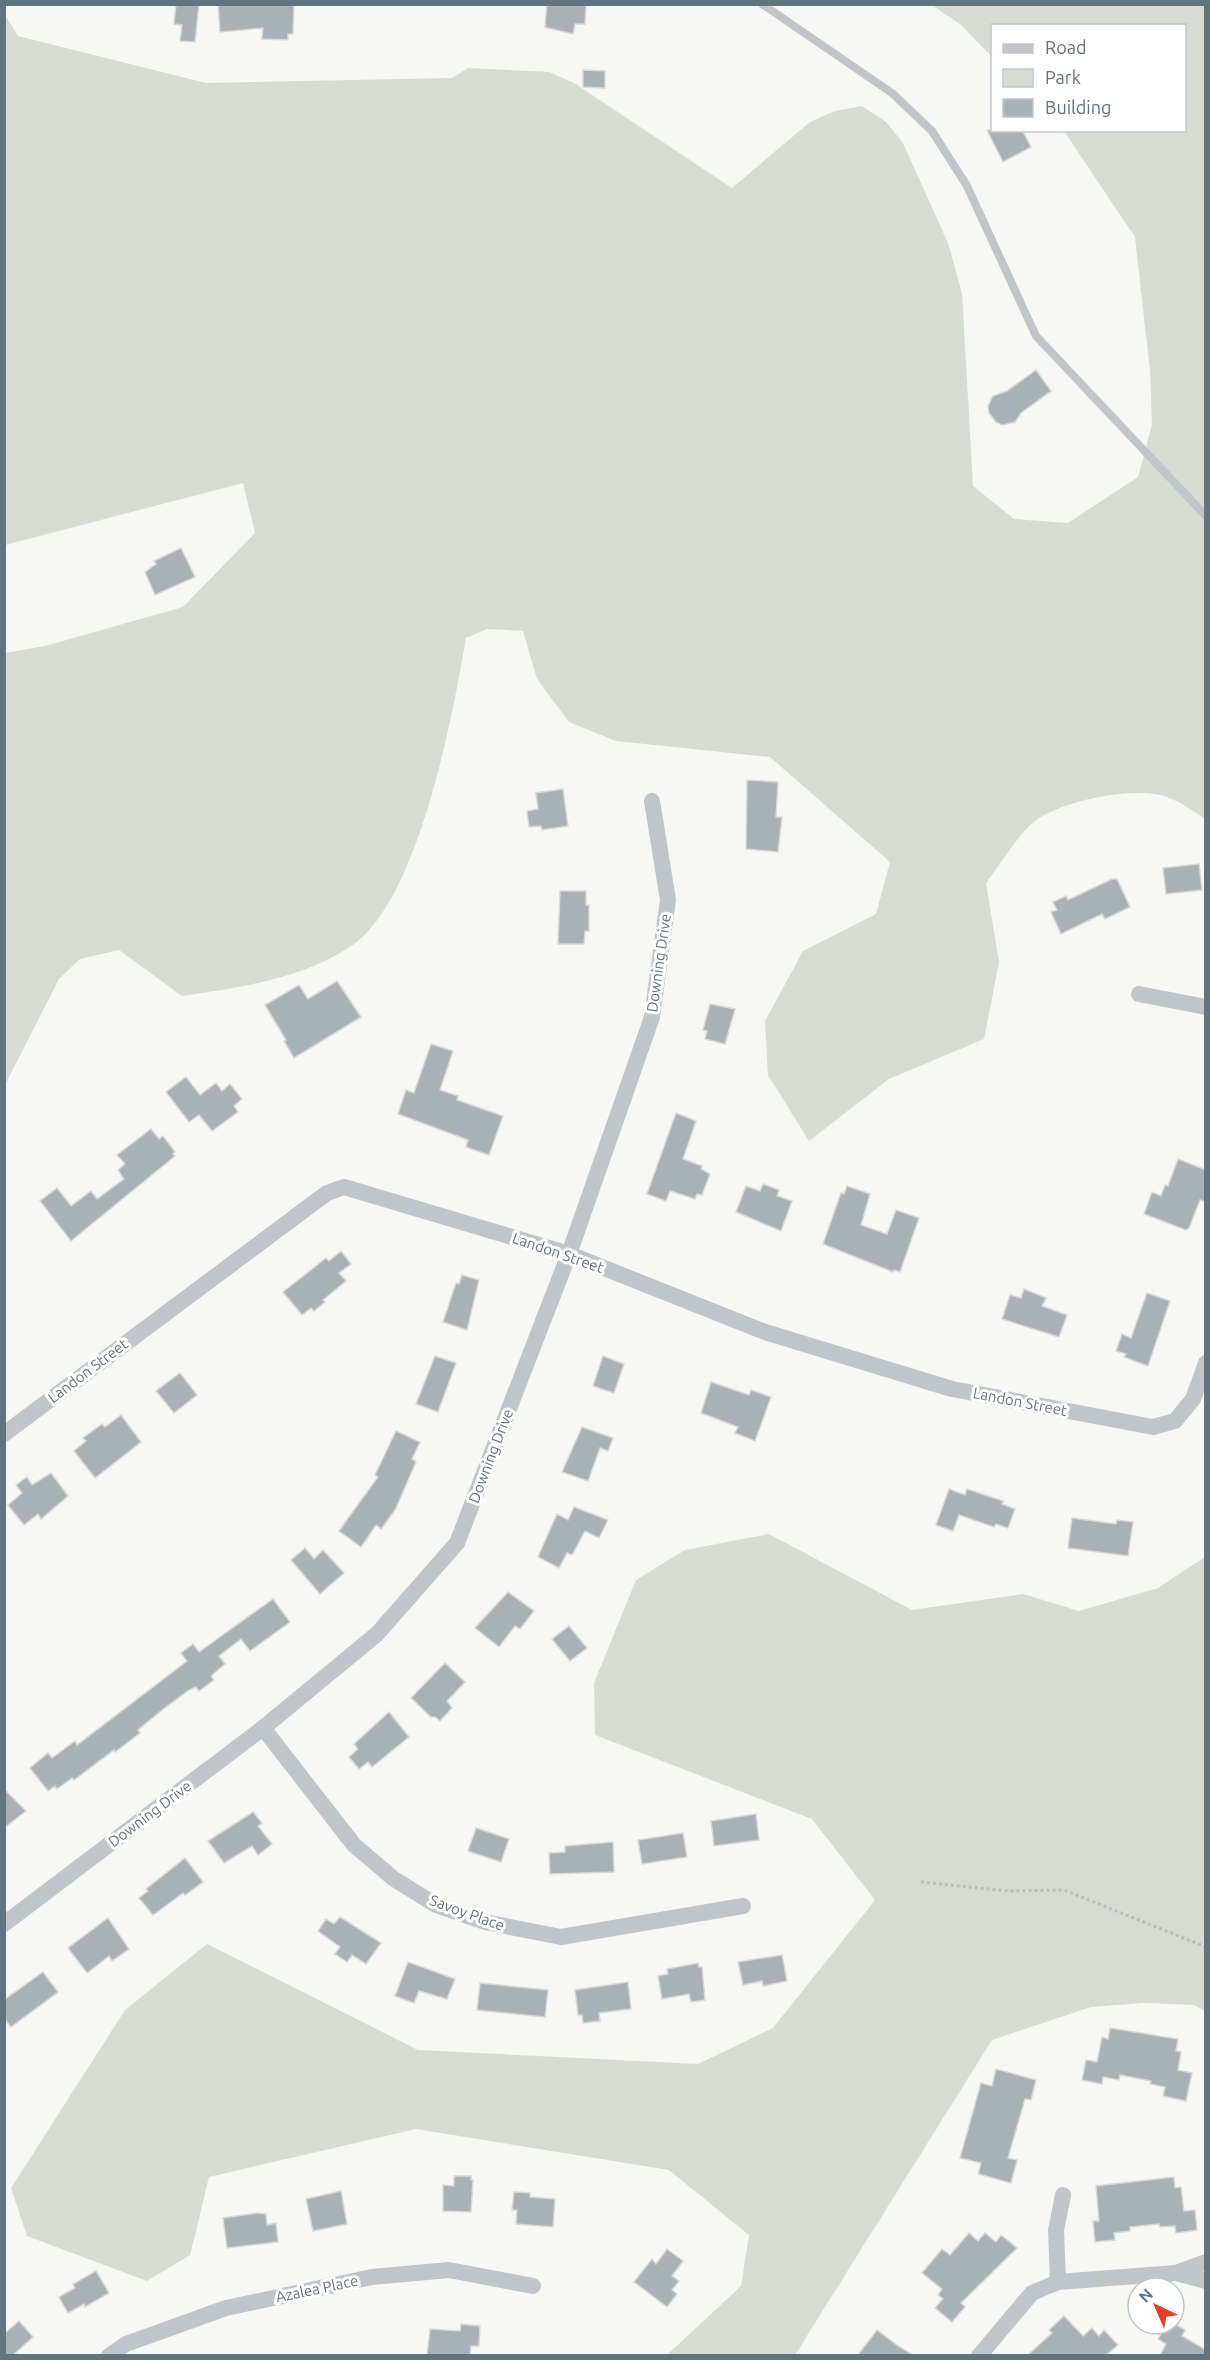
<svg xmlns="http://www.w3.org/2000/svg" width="1210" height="2360" viewBox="0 0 1210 2360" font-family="Ubuntu,sans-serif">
  <rect width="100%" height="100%" fill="#f7f7f4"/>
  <g fill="#d7dcd3">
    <path d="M932,5H1205V819C1192,810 1177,799 1160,795C1127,788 1062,801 1035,821C1020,832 998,867 986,883L999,962L984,1039L889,1079L809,1141L768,1075L765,1021L803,951L876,914L890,862L770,757L616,741L569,722L537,679L523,631L487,629L466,638C453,715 419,897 354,944C304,979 241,987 182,996L119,950L80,959L59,979L5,1085V653L45,646L183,607L255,533L243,483L5,545V15L18,36L206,83L452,78L468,68L549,72L574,83L732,188L810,122L835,111L862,106L886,122L903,143L948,243L962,293L973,486L1014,519L1068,523L1138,477L1152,425L1150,371L1135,237L1064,131L1184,130V26H992V57L961,25Z"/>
    <polygon points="769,1534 912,1610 1023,1594 1079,1611 1158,1588 1205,1557 1205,2011 1194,2005 1143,2003 1091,2007 992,2040 795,2355 667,2355 741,2286 749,2235 669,2170 416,2129 209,2177 190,2255 147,2281 27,2236 11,2188 125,2010 207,1944 418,2050 698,2064 773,2028 875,1900 812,1819 595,1735 594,1683 636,1580 685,1550"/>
  </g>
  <g fill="#a7b1b6" stroke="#d8d8d6" stroke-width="1.5">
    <polygon points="176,4 199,4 195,42 180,41 182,25 174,24"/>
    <polygon points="218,4 294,4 293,34 288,34 288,40 262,39 263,28 220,32"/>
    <polygon points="547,4 586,4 585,24 575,24 573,34 548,28 545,27"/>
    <polygon points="583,70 605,71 605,88 583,87"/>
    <polygon points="987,130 1022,130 1031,147 1003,162"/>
    <polygon points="1036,370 1051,391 1021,413 1015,422 1002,425 996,422 989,413 988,406 993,396 1007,391"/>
    <polygon points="181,548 195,577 155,595 145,572 156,564 154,561"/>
    <polygon points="747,780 778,782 776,817 782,817 778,852 746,849"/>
    <polygon points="563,789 568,826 542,830 541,826 529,827 527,811 538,809 536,793"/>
    <polygon points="1199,864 1202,890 1166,894 1163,868"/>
    <polygon points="1112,879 1117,879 1130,907 1105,919 1102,914 1061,934 1051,912 1057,910 1053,902 1066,896 1068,900"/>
    <polygon points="560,891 586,891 586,905 589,905 589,931 585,931 584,944 558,944"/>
    <polygon points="337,981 361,1017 294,1058 284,1041 286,1040 265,1005 299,985 308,999"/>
    <polygon points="710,1004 735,1009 725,1044 705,1039 707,1031 703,1030"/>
    <polygon points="431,1044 453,1051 440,1090 458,1096 457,1100 503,1116 489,1155 466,1147 468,1140 398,1114 406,1090 414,1093"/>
    <polygon points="186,1077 200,1095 216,1083 222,1091 230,1084 242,1099 234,1106 238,1112 212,1131 199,1115 189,1122 166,1092"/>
    <polygon points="676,1113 696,1121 683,1159 702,1166 701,1169 710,1174 702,1195 697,1194 695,1199 670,1191 666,1201 647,1194"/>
    <polygon points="151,1129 159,1139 163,1136 175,1152 173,1154 175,1156 71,1241 40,1201 57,1188 71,1206 91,1191 97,1199 124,1179 118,1170 125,1164 117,1155"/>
    <polygon points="1178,1159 1206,1170 1206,1202 1200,1200 1189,1228 1186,1230 1144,1214 1152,1192 1161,1196 1165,1185 1168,1186"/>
    <polygon points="763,1184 779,1190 777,1196 792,1201 781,1231 736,1212 746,1186 760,1191"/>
    <polygon points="847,1186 870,1194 861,1225 887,1234 896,1210 919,1218 900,1272 894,1270 893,1272 823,1244 841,1193 844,1194"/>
    <polygon points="341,1251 351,1264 339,1273 346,1281 323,1300 325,1302 314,1311 311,1308 302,1315 283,1292 326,1258 329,1261"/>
    <polygon points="462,1275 479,1280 467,1330 443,1322 456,1283 459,1284"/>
    <polygon points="1024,1289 1046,1298 1042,1306 1067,1315 1059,1337 1002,1319 1010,1295 1021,1298"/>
    <polygon points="1147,1293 1170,1301 1148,1366 1124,1357 1126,1354 1116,1351 1122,1334 1131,1338"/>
    <polygon points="435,1356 456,1363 438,1412 416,1404"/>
    <polygon points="603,1356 624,1364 614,1393 593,1386"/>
    <polygon points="180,1373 197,1395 174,1413 156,1391"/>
    <polygon points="711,1382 749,1395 751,1390 771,1397 755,1441 735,1433 738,1427 701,1413"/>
    <polygon points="121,1415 141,1442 95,1478 74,1451 86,1441 83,1438 102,1424 105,1427"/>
    <polygon points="582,1427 613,1438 608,1451 600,1448 588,1481 562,1472"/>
    <polygon points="396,1431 420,1442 412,1459 416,1462 395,1510 381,1529 376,1525 361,1547 339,1531 378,1477 375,1475"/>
    <polygon points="51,1473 68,1496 41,1519 38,1514 24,1525 8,1505 22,1493 16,1485 27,1477 32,1485"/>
    <polygon points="949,1489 965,1495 967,1489 1003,1501 1002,1504 1015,1509 1008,1528 996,1524 994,1527 959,1515 953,1531 936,1525"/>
    <polygon points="574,1507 608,1520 599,1538 585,1531 572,1555 567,1553 559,1568 538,1557 557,1514 568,1520"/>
    <polygon points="1072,1518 1116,1524 1117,1520 1133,1522 1128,1556 1068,1548"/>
    <polygon points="305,1548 314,1559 323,1550 344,1573 320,1594 291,1560"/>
    <polygon points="508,1592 534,1611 520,1629 515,1626 499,1647 475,1628"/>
    <polygon points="273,1599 290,1622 250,1651 241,1639 219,1656 225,1664 211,1676 214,1680 199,1691 196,1687 189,1690 162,1710 138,1730 140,1733 115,1752 114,1750 74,1780 72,1778 57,1789 55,1786 48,1791 30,1768 48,1753 52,1758 75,1741 77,1745 187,1661 181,1653 193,1644 199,1652"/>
    <polygon points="569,1626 587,1648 570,1661 552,1639"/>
    <polygon points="445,1663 465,1682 447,1701 452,1708 440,1721 435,1717 431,1717 411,1698"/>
    <polygon points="389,1712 409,1737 372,1767 368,1762 359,1769 349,1757 358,1749 354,1744"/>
    <polygon points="4,1789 26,1811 4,1828"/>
    <polygon points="253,1812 262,1823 258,1826 272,1844 258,1855 252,1846 224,1863 208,1841"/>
    <polygon points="756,1814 759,1840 714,1846 711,1821"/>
    <polygon points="476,1828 509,1839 501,1862 468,1851"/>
    <polygon points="683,1833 687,1857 642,1864 638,1840"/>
    <polygon points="613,1842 614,1872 550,1874 549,1853 565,1852 565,1846"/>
    <polygon points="185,1858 203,1882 185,1895 183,1893 153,1915 139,1898 148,1891 146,1889"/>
    <polygon points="340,1917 381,1943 366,1964 352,1955 347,1962 335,1954 340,1947 318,1931 326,1919 334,1924"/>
    <polygon points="108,1918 129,1949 112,1961 109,1956 87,1973 68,1948"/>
    <polygon points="782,1955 787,1981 763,1986 762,1981 743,1985 738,1962"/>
    <polygon points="408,1962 455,1979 447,1999 419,1991 414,2003 395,1996"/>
    <polygon points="698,1963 699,1967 702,1967 705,2000 691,2002 689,1994 662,1999 658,1976 668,1974 667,1969"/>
    <polygon points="43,1972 58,1992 11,2027 4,2018 4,2000"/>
    <polygon points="628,1982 631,2009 599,2013 600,2021 583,2023 582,2015 578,2015 575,1990"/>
    <polygon points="480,1983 548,1990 545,2017 477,2010"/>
    <polygon points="1110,2028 1178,2039 1176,2051 1181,2052 1178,2070 1192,2073 1186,2101 1163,2096 1165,2087 1150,2084 1151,2081 1120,2075 1119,2080 1103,2077 1102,2084 1082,2080 1086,2060 1097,2062 1102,2037 1108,2039"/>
    <polygon points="996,2069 1036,2080 1031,2100 1025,2099 1008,2158 1017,2160 1011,2183 978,2174 981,2163 960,2158 981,2083 992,2086"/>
    <polygon points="454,2176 471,2176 471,2180 473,2180 471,2212 443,2211 443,2185 454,2186"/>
    <polygon points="1174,2177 1175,2188 1181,2187 1184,2211 1195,2210 1197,2230 1176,2233 1175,2226 1160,2227 1159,2224 1130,2227 1130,2231 1114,2233 1115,2240 1095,2242 1093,2221 1099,2221 1096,2186"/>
    <polygon points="341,2191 347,2224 313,2231 306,2199"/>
    <polygon points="514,2192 530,2193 530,2197 555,2199 553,2227 516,2224 517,2210 512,2210"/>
    <polygon points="257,2213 266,2214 267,2225 276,2223 278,2242 227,2248 223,2218"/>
    <polygon points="969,2233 978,2241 985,2233 996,2242 1001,2235 1017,2248 961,2303 965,2307 952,2322 935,2308 943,2299 938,2295 942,2289 922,2273 942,2249 950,2255"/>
    <polygon points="667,2249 683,2261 672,2276 679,2281 672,2290 677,2294 667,2307 634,2282 652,2259 656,2264"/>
    <polygon points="96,2271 109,2293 85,2307 84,2304 68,2313 59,2297 75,2288 73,2284"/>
    <polygon points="1064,2316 1083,2336 1092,2328 1099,2336 1104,2330 1118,2345 1106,2355 1028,2355 1052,2333 1049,2330"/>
    <polygon points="19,2321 33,2337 13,2355 4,2355 4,2334"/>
    <polygon points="461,2324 480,2326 479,2346 471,2346 470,2355 427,2355 430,2329 460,2331"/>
    <polygon points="1166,2324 1175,2324 1185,2330 1182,2336 1206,2350 1206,2355 1160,2355 1166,2344 1158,2339"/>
    <polygon points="877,2330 898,2346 913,2355 858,2355"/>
  </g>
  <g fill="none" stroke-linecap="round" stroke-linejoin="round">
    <polyline stroke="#b9bdbf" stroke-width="3" stroke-dasharray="3 3" stroke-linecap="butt" points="921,1882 1008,1891 1064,1890 1206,1947"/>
    <polyline stroke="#bfc5c8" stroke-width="8" points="762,4 892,93 932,131 967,186 1036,336 1206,516"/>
    <g stroke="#bfc5c8" stroke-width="16">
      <polyline points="1139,994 1206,1007"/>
      <polyline points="4,1434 327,1193 344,1187 569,1254 765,1332 952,1389 1153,1427 1175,1421 1193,1399 1206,1363"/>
      <polyline points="263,1728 354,1845 394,1879 436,1905 485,1922 561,1937 743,1906"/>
      <polyline points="4,1924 263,1728 377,1634 457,1543 569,1254 652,1017 668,900 652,801"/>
      <polyline points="1176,2273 1206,2262"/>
      <polyline points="1058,2282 1056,2230 1063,2195"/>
      <polyline points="109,2356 126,2344 226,2308 372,2277 449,2270 533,2286"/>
      <polyline points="979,2356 1032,2293 1058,2282 1176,2273 1206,2281"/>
    </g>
  </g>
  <g text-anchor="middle" stroke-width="6" stroke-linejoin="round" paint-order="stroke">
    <g font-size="15" fill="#617580" stroke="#fff">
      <text transform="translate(659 963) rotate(-82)" y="5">Downing Drive</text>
      <text transform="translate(558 1253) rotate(19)" y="5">Landon Street</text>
      <text transform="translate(88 1371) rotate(-37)" y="5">Landon Street</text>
      <text transform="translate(1020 1402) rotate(11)" y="5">Landon Street</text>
      <text transform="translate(491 1456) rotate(-69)" y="5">Downing Drive</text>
      <text transform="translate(150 1814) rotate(-37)" y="5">Downing Drive</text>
      <text transform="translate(467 1913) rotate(20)" y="5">Savoy Place</text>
      <text transform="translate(317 2289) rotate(-12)" y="5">Azalea Place</text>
    </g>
  </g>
  <rect width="1210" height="2360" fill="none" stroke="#617580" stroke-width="12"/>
  <rect x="991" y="24" width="195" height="108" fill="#ffffff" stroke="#c0c8cc" stroke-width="1.5"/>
  <rect x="1003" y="44" width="30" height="9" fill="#bfc5c8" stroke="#c0c8cc" stroke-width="1.5"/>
  <text x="1045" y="54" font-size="18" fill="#617580">Road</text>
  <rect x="1003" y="69" width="30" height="18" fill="#d7dcd3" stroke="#c0c8cc" stroke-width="1.5"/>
  <text x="1045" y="84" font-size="18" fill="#617580">Park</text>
  <rect x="1003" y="99" width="30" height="18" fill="#a7b1b6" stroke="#c0c8cc" stroke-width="1.5"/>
  <text x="1045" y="114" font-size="18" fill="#617580">Building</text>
  <g transform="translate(1156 2306) rotate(316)"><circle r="28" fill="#ffffff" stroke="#c0c8cc" stroke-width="1.5"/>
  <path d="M0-4.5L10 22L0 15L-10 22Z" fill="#e93e22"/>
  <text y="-9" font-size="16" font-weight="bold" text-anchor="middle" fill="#617580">N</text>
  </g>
</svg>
